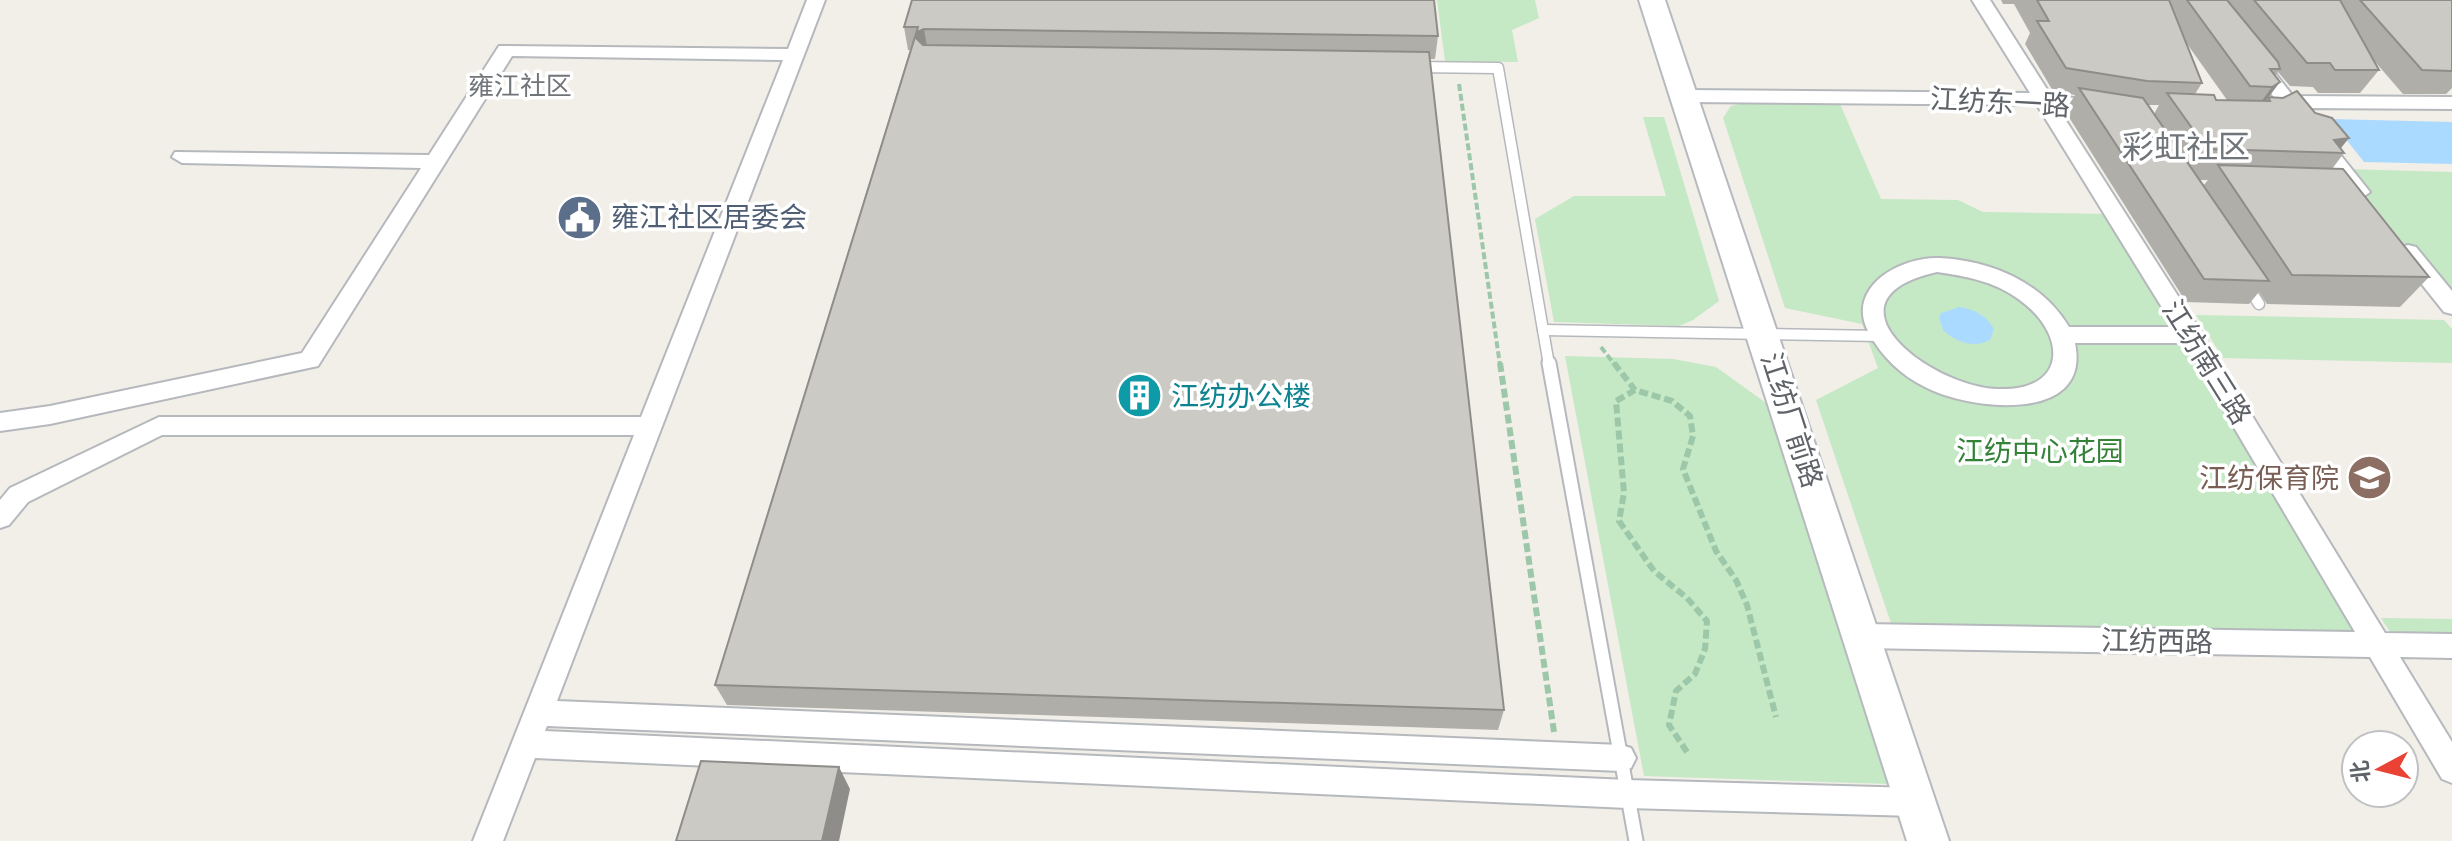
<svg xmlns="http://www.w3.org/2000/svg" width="2452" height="841" viewBox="0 0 2452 841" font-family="'Asap Condensed','Noto Sans SC',sans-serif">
  <rect width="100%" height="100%" fill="#f1efe8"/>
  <g fill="#c5e8c5">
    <polygon points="1437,0 1535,0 1539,18 1512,30 1518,62 1445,61"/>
    <polygon points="1744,103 1840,104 1881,199 1958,200 1983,212 2111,214 2365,636 1894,632 1816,400 1878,368 1862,324 1785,308 1723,118 1731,106"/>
    <polygon points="1643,117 1664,117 1719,301 1693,320 1679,326 1554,322 1535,219 1574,196 1666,196"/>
    <polygon points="2344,169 2452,172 2452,303"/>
    <polygon points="2196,315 2444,320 2452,329 2452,363 2223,358"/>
    <polygon points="1565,356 1673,359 1716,367 1773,408 1888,784 1644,776"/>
    <polygon points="2381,618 2452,619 2452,636 2392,635"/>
  </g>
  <g fill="#aadaff">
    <polygon points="2330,119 2452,122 2452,164 2364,162"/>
    <path d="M1960,307C1975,310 1986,315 1994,329L1990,340C1973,349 1956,342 1943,330L1939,318L1941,313Z"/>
  </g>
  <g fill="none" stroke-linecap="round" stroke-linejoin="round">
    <defs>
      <g id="service-far1">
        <polyline points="1415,67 1498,68 1549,365"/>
        <polyline points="2247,285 2259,304"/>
        <polyline points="1543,330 1880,336"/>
      </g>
      <polyline id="service" points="1549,363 1636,841"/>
      <g id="minor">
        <polygon points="807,0 825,0 557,701 1621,745 1631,748 1636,758 1631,768 1621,771 547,726 545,731 1627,780 1915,788 1926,792 1930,802 1926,812 1915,816 1627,808 535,758 503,841 473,841 634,435 162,435 28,502 9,525 0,528 0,500 10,488 159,417 641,417 783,60 512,56 318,366 50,424 0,431 0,413 50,406 302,353 421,168 182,163 172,157 175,152 429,155 499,46 788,49"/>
        <path d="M1972,0H1990L2050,94L2102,103L2112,109L2102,115L2058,108L2199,329L2385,633L2452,634V658L2400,657L2452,742V783L2442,779L2370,657L1862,648L1852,644L1848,636L1852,628L1862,624L2355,632L2184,343H2075C2092,425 1968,410 1925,387C1901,375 1882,357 1869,333C1844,288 1900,256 1940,258C1992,261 2042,282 2069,327H2174L2037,105L1685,102L1675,96L1685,90L2030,93ZM1937,272C1965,276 1993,281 2017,298C2067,332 2070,392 1997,389C1929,386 1816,299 1937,272Z"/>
        <polygon points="2256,56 2263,58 2293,96 2452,97 2452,109 2303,108 2370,192 2360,199 2353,197 2285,111 2275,115 2268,113 2265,109 2276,100 2247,62"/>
        <polygon points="2408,245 2416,247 2452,291 2452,314 2444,312 2400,257 2397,252 2400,247"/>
      </g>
      <polygon id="secondary" points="1639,0 1665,0 1949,841 1907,841"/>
    </defs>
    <use href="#service-far1" stroke="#b5b8bc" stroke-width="13"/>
    <use href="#service" stroke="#b5b8bc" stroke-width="17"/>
    <use href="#minor" stroke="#b5b8bc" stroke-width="4"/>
    <use href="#secondary" stroke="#b6babf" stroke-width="4"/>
    <g stroke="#9cc7a9" stroke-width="4" stroke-dasharray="7 3" stroke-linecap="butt">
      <polyline points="1459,84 1500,365"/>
      <polyline points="1601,347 1615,365"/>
    </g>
    <g stroke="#9cc7a9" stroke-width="6" stroke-dasharray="9 4" stroke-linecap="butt">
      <polyline points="1500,363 1554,732"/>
      <polyline points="1614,363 1635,390"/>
      <polyline points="1687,752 1669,725 1676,691 1695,674 1705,649 1707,621 1687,598 1654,571 1619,521 1624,493 1616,401 1635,390 1672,401 1690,416 1693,436 1683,469 1716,551 1736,580 1747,605 1776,717"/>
    </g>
    <use href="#service-far1" stroke="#fff" stroke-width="10"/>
    <use href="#service" stroke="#fff" stroke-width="13"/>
    <use href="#minor" fill="#fff" fill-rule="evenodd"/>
    <use href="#secondary" fill="#fff" fill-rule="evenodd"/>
  </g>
  <g fill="#afaea9" fill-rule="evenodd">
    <path d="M2001,0H2452V88L2446,94H2403L2371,57L2379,70L2360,93H2318L2313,87L2290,86L2278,72L2275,76L2269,97L2341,148L2344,153L2332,169L2429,277L2400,307L2267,304L2259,292L2249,304L2186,302L2065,111L2075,95L2053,91L2025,44L2030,33L2014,4H2003ZM2185,41L2227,100H2216L2195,94L2202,83ZM2147,105H2159L2154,114ZM2199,180H2208L2203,186Z"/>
    <polygon points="904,27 1438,36 1435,59 1430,59 1504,710 1498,730 727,705 715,685 910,50 908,50"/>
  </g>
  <g fill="#8f8d8a">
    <polygon points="924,29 928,52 915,37 917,32"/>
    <polygon points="2280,82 2262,106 2255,110 2272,87"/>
    <polygon points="2349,138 2337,153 2334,140"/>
    <polygon points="839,767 850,789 839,841 822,841"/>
  </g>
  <g fill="#cccac5" stroke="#8f8d8a" stroke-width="2">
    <polygon points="912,0 1434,0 1438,36 924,29 917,32 915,37 923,45 1429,52 1504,710 715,685 918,27 904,27"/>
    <polygon points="2037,0 2169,0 2202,83 2147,81 2066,68 2037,21 2049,21"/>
    <polygon points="2187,0 2227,0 2278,62 2280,69 2270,69 2280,82 2272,87 2250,86"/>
    <polygon points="2254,0 2340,0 2379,70 2335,70 2330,63 2307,63"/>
    <polygon points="2360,0 2452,0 2452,71 2422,70"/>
    <polygon points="2079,88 2143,98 2269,281 2204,279"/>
    <polygon points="2297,91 2315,113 2332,118 2349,138 2334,140 2344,153 2207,149 2167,93 2214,95 2216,100 2270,101 2268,97 2283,98"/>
    <polygon points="2218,165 2343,169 2429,277 2292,275"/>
    <polygon points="701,761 839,767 822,841 676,841"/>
  </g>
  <defs>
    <symbol id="civic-disc" viewBox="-11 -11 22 22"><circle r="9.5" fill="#5c6f8a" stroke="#fff"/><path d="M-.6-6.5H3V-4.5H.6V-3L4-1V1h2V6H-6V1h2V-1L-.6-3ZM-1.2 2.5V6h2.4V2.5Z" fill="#fff"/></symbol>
    <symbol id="building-disc" viewBox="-11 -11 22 22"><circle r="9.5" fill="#0f9aa8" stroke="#fff"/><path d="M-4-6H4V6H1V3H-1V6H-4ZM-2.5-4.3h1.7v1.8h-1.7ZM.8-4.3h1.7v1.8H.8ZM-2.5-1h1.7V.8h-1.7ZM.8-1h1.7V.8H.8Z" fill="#fff"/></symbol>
    <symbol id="school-disc" viewBox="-11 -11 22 22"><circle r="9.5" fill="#8d6e63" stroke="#fff"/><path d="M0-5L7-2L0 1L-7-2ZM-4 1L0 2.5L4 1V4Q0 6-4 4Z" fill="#fff"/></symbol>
  </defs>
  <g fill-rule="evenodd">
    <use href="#civic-disc" x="554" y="192" width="51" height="51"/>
    <use href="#building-disc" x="1114" y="370" width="51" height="51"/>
    <use href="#school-disc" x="2344" y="452" width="51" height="51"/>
  </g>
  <g text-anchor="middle" stroke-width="7" stroke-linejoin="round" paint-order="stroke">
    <g font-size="26" fill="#70757a" stroke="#fff">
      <text x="520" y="95">雍江社区</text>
    </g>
    <g font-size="28" fill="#5f6368" stroke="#fff">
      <text transform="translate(2000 102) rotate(3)" y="10">江纺东一路</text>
      <text transform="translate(2207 362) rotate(58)" y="10">江纺南三路</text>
      <text transform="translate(1792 420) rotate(72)" y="10">江纺厂前路</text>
      <text transform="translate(2157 641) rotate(1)" y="10">江纺西路</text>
    </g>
    <g font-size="28" fill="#4e5e75" stroke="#fff" text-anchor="start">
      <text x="611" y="227">雍江社区居委会</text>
    </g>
    <g font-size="28" fill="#0d838f" stroke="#fff" text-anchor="start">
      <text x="1171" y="406">江纺办公楼</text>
    </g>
    <g font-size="28" fill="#348238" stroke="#fff">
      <text x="2040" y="461">江纺中心花园</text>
    </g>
    <g font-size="28" fill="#785e54" stroke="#fff" text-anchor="end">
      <text x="2339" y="488">江纺保育院</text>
    </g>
    <g font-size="32" fill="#70757a" stroke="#fff">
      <text x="2186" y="158">彩虹社区</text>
    </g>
  </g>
  <g transform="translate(2380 769) rotate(263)"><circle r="38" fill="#ffffff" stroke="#bfc1c3" stroke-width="2"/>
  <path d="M0-6L14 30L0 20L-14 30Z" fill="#ea4335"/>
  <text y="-12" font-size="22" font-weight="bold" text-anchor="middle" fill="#5f6368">北</text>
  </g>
</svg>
